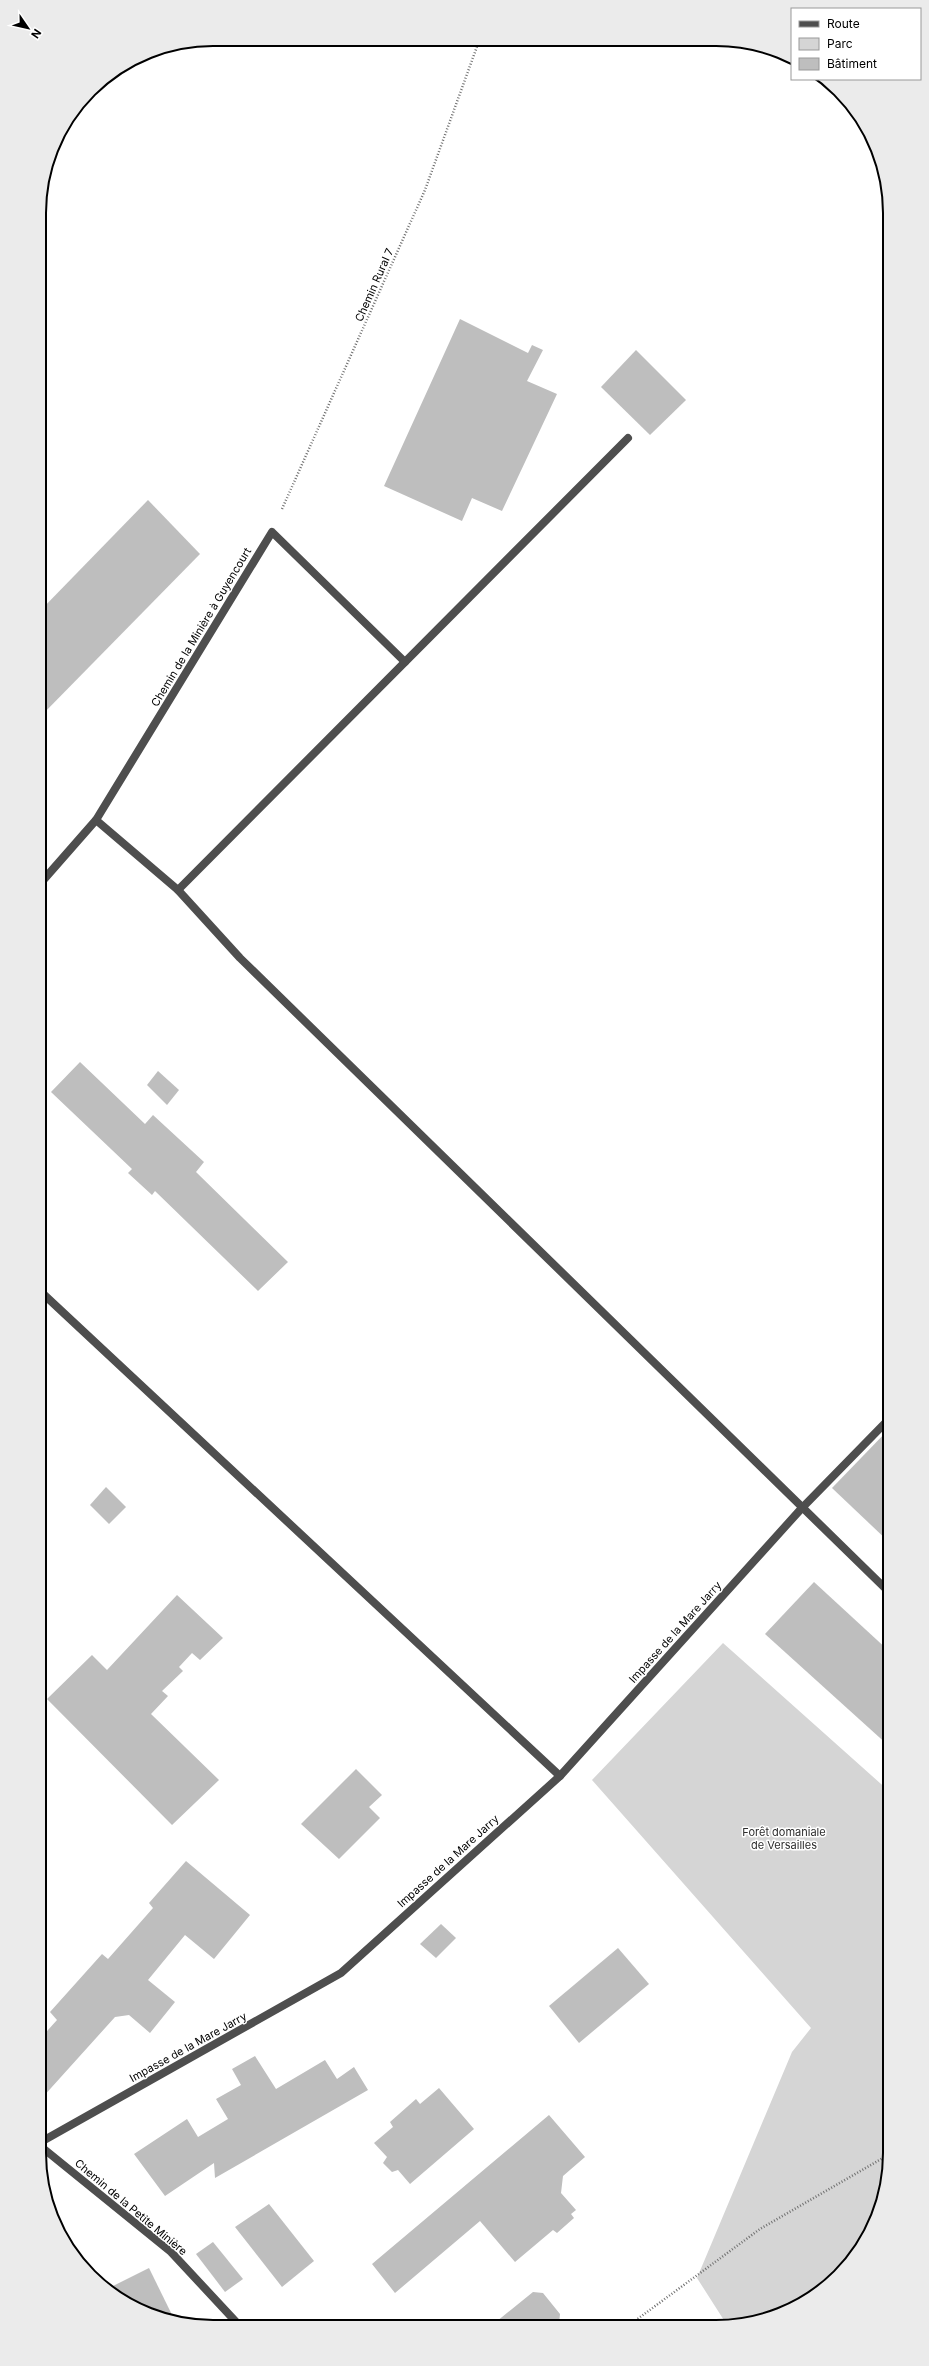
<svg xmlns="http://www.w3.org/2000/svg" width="929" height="2366" viewBox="0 0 929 2366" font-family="Inter,sans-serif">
  <rect width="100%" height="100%" fill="#fff"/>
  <polygon fill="#d5d5d5" points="723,1643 890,1792 890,2164 881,2209 854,2259 812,2298 761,2321 727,2325 697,2278 792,2052 811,2028 592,1780"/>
  <g fill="#bebebe">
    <polygon points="460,319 528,353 532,345 543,350 527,381 557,394 502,511 472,498 462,521 384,486"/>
    <polygon points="636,350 686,400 650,435 601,387"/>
    <polygon points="148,500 200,554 39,718 39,612"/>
    <polygon points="80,1062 145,1124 153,1115 204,1162 196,1172 288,1262 258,1291 155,1191 152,1195 128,1173 132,1169 51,1092"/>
    <polygon points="158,1071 179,1090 167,1105 147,1085"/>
    <polygon points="890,1428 890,1543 832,1488"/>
    <polygon points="106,1487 126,1507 109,1524 90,1505"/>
    <polygon points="814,1582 890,1652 890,1747 765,1634"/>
    <polygon points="177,1595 223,1638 200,1660 192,1653 179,1667 183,1671 162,1691 168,1696 151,1714 219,1780 172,1825 47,1699 92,1655 107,1670"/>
    <polygon points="356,1769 382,1795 369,1807 380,1818 339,1859 301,1824"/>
    <polygon points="186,1861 250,1915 214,1959 185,1935 148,1980 175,2002 150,2033 129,2015 115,2017 42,2098 39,2095 39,2040 57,2020 50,2012 102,1954 108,1959 153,1908 149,1903"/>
    <polygon points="441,1924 456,1938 436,1958 420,1944"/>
    <polygon points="618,1948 649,1984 579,2043 549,2006"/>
    <polygon points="255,2056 276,2089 325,2060 337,2079 354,2067 368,2090 215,2178 214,2163 165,2196 134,2154 187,2119 198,2137 228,2119 216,2099 241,2085 232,2069"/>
    <polygon points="439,2088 474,2129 410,2184 398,2170 392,2172 383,2163 387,2157 374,2143 393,2127 390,2122 416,2099 420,2104"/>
    <polygon points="549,2115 585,2157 563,2176 561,2193 576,2210 571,2214 574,2218 557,2233 553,2230 515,2262 480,2221 395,2293 372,2264"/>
    <polygon points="269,2204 314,2261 282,2287 235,2227"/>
    <polygon points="213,2242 243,2279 225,2292 196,2254"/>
    <polygon points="149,2268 176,2323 136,2309 107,2289"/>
    <polygon points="533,2292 543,2293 560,2314 559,2324 560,2326 491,2326"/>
  </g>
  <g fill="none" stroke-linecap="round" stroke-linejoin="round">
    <g stroke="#707070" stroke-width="2.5" stroke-dasharray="1 2" stroke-linecap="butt">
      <polyline points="282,509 425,190 479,41"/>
      <polyline points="628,2326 760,2229 890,2154"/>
    </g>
    <g stroke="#4e4e4e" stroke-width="8">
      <polyline points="96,820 178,890 628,438"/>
      <polyline points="178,890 240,958 890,1593"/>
      <polyline points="39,1290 560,1776"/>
      <polyline points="801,1509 890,1418"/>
    </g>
    <g stroke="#4e4e4e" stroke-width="8">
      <polyline points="39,885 96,820 272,532 405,662"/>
      <polyline points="39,2143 341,1973 560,1776 801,1509"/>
      <polyline points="39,2145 171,2252 238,2324"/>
    </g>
  </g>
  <g text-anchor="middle" stroke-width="3" stroke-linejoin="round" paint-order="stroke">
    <g font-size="11" fill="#000" stroke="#fff">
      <text transform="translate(374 285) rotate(-66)" y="4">Chemin Rural 7</text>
      <text transform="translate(201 627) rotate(-59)" y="4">Chemin de la Minière à Guyencourt</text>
      <text transform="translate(675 1632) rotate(-48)" y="4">Impasse de la Mare Jarry</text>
      <text transform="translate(448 1861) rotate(-42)" y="4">Impasse de la Mare Jarry</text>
      <text transform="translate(188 2047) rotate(-29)" y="4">Impasse de la Mare Jarry</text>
      <text transform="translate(131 2207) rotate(40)" y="4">Chemin de la Petite Minière</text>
    </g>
    <g font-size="11" fill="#2c2c2c" stroke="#fff">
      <text x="784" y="1836">Forêt domaniale<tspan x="784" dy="13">de Versailles</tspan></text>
    </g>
  </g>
  <path d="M0 0H929V2366H0ZM213 46H716A167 167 0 0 1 883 213V2153A167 167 0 0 1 716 2320H213A167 167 0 0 1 46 2153V213A167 167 0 0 1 213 46Z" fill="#ebebeb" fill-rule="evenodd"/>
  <path fill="none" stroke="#000" stroke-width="2" d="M213 46H716A167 167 0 0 1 883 213V2153A167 167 0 0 1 716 2320H213A167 167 0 0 1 46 2153V213A167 167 0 0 1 213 46Z"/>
  <rect x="791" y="8" width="130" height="72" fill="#ffffff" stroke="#999999"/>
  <rect x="799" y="21" width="20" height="6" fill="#4e4e4e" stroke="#999999"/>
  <text x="827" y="28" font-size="12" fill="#000000">Route</text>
  <rect x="799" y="38" width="20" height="12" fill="#d5d5d5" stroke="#999999"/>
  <text x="827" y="48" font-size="12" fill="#000000">Parc</text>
  <rect x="799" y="58" width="20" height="12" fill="#bebebe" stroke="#999999"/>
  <text x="827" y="68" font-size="12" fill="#000000">Bâtiment</text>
  <g transform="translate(28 28) rotate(124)" stroke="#ffffff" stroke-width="3" paint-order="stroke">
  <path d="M0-3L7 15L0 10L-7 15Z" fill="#000000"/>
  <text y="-6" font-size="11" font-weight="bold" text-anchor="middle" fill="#000000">N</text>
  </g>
</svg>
